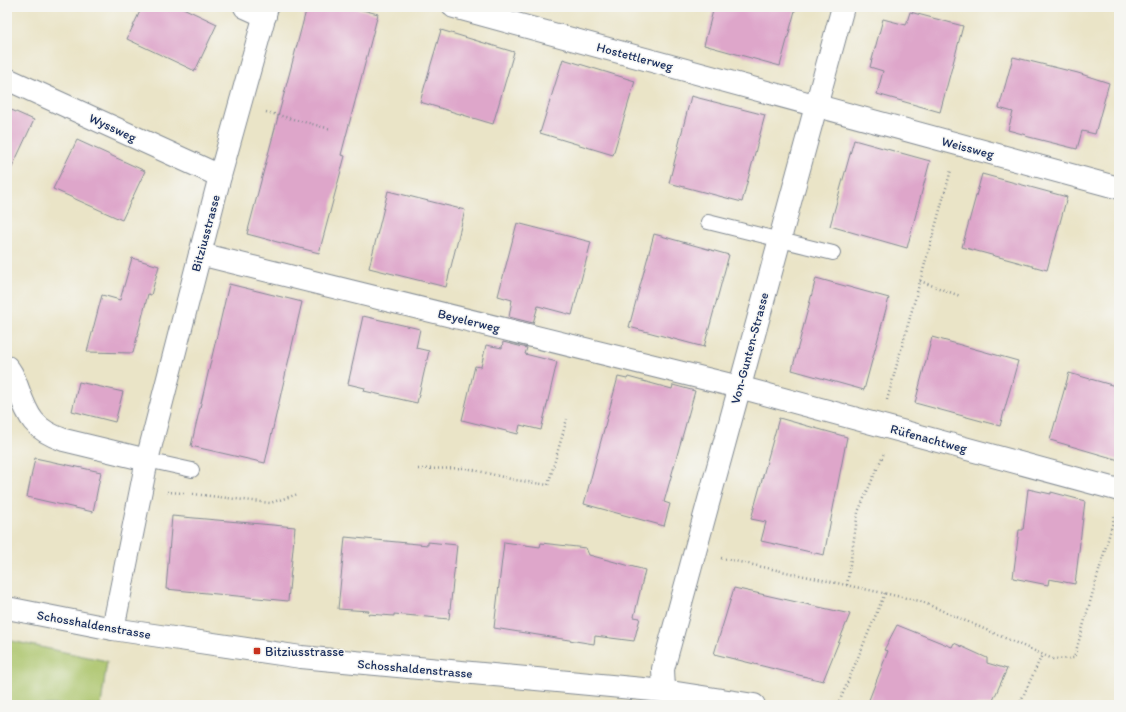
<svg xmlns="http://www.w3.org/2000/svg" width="1126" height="712" viewBox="0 0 1126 712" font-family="Itim,sans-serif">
  <rect width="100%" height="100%" fill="#f6f6f2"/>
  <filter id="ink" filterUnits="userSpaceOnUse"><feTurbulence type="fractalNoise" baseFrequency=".025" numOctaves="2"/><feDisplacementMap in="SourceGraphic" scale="8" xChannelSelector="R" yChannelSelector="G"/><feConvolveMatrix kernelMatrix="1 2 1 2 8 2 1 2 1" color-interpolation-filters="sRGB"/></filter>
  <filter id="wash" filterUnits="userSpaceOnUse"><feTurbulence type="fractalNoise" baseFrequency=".012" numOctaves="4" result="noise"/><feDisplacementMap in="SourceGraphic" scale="16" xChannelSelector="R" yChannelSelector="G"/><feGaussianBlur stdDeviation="0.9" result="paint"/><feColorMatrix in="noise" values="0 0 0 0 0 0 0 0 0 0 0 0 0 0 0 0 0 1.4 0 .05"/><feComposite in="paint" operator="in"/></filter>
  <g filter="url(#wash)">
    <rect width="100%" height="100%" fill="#eae4c7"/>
    <polygon fill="#abc46a" stroke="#637a64" points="7,640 107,661 101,705 7,705"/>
    <g id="blocks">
      <g fill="#dea6ca">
        <polygon points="142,7 181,7 217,24 195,71 127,39"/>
        <polygon points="307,7 351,7 378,14 341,155 345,156 319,253 247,234"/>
        <polygon points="714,7 796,7 780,66 704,45"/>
        <polygon points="910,12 963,26 940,112 877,94 883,71 870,67 883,19 906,25"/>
        <polygon points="441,30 514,52 493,124 420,102"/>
        <polygon points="1013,57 1078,73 1109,83 1095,134 1082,131 1077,149 1025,136 1026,135 1008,130 1013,112 999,108"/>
        <polygon points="563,59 635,81 613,155 540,133"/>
        <polygon points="691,96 765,115 742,202 669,183"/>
        <polygon points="7,108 34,120 7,178"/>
        <polygon points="77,140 145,171 122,220 53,189"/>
        <polygon points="854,140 930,161 907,248 830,226"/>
        <polygon points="982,174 1067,197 1047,270 962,247"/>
        <polygon points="388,191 465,210 446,287 369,268"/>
        <polygon points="517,223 591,242 572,315 538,306 533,323 509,317 512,300 498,296"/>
        <polygon points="654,234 729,255 704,347 629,327"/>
        <polygon points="132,258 159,266 151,295 148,294 133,353 87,352 102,295 120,300"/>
        <polygon points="816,278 889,298 864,390 792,370"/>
        <polygon points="229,284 302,302 265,463 191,446"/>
        <polygon points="363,316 420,329 416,348 429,351 417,403 364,391 365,388 348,384"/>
        <polygon points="932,337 1018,361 1000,426 915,403"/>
        <polygon points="503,342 527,348 525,354 557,362 541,430 520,425 518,434 462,420 475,366 481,367 486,345 502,348"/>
        <polygon points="1069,373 1119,387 1119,460 1050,440"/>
        <polygon points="618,377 627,379 628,377 672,389 673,385 695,391 664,502 670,504 664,526 584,504"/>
        <polygon points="79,382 123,392 115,422 72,411"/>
        <polygon points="779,418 847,437 824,555 761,541 766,522 751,519"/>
        <polygon points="35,458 101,472 93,512 27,497"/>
        <polygon points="1028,489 1051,494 1051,492 1085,501 1075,584 1049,579 1048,585 1013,578 1019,530 1023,530"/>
        <polygon points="172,516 295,527 288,601 166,589"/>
        <polygon points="345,537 428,545 428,542 457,545 449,619 394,614 394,616 368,614 369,611 338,609"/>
        <polygon points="504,542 540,547 541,543 586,548 589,555 645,570 634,617 640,618 634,641 595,636 594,644 494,628"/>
        <polygon points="734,588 850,614 823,681 714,654"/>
        <polygon points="897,625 952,647 954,643 987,658 987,663 1007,669 991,705 867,705 888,651 884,650"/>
      </g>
    </g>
  </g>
  <g filter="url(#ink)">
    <use href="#blocks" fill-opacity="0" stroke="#828a92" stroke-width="1"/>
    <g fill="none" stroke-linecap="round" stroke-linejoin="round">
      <defs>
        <g id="lane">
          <polyline points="708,222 833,253"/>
          <polyline points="147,460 192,470"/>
        </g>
        <g id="street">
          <polyline points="245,7 265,16"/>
          <polyline points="454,7 1119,188"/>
          <polyline points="7,79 220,176"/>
          <polyline points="200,254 739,387 1119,490"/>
          <path d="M7,367C13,373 15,381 18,389C28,417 34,430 64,440L147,460"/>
          <polyline points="7,608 113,629 301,657 664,691 754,705"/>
          <polyline points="113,629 147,460 220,176 267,7"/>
          <polyline points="664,691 663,669 843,7"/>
        </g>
      </defs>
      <use href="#lane" stroke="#828a92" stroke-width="16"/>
      <use href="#street" stroke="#828a92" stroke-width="24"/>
      <g stroke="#828a92" stroke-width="2.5" stroke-dasharray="1 3" stroke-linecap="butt">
        <polyline points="266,112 331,129"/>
        <polyline points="920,281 960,296"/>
        <polyline points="887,400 951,170"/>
        <polyline points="418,469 466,468 515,480 548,485 567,419"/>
        <polyline points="167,492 184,493"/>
        <polyline points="193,494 270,503 298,494"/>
        <polyline points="721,558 920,601 1053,659 1074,658 1115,515"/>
        <polyline points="847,585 858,512 884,453"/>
        <polyline points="838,705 885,593"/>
        <polyline points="1019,705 1042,655"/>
      </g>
      <use href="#lane" stroke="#fff" stroke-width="14"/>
      <use href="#street" stroke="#fff" stroke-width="22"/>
    </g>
  </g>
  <rect fill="#c8321e" stroke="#f6f6f2" stroke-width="1.5" x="253" y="647" width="8" height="8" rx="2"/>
  <g text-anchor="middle" stroke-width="3" stroke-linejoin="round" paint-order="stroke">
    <g font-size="13" fill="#1b2f5e" stroke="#f6f6f2">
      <text transform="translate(635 56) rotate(15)" y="5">Hostettlerweg</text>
      <text transform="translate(113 127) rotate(25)" y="5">Wyssweg</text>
      <text transform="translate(968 147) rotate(15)" y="5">Weissweg</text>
      <text transform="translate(205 233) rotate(-75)" y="5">Bitziusstrasse</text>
      <text transform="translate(469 320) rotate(14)" y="5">Beyelerweg</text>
      <text transform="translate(749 348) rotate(-75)" y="5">Von-Gunten-Strasse</text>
      <text transform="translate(929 438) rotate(15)" y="5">Rüfenachtweg</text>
      <text transform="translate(94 624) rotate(10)" y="5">Schosshaldenstrasse</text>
      <text transform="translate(415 668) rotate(5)" y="5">Schosshaldenstrasse</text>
    </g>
    <g font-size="13" fill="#1b2f5e" stroke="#f6f6f2" text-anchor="start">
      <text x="265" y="656">Bitziusstrasse</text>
    </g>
  </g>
  <rect width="1126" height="712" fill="none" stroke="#f6f6f2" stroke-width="24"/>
</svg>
